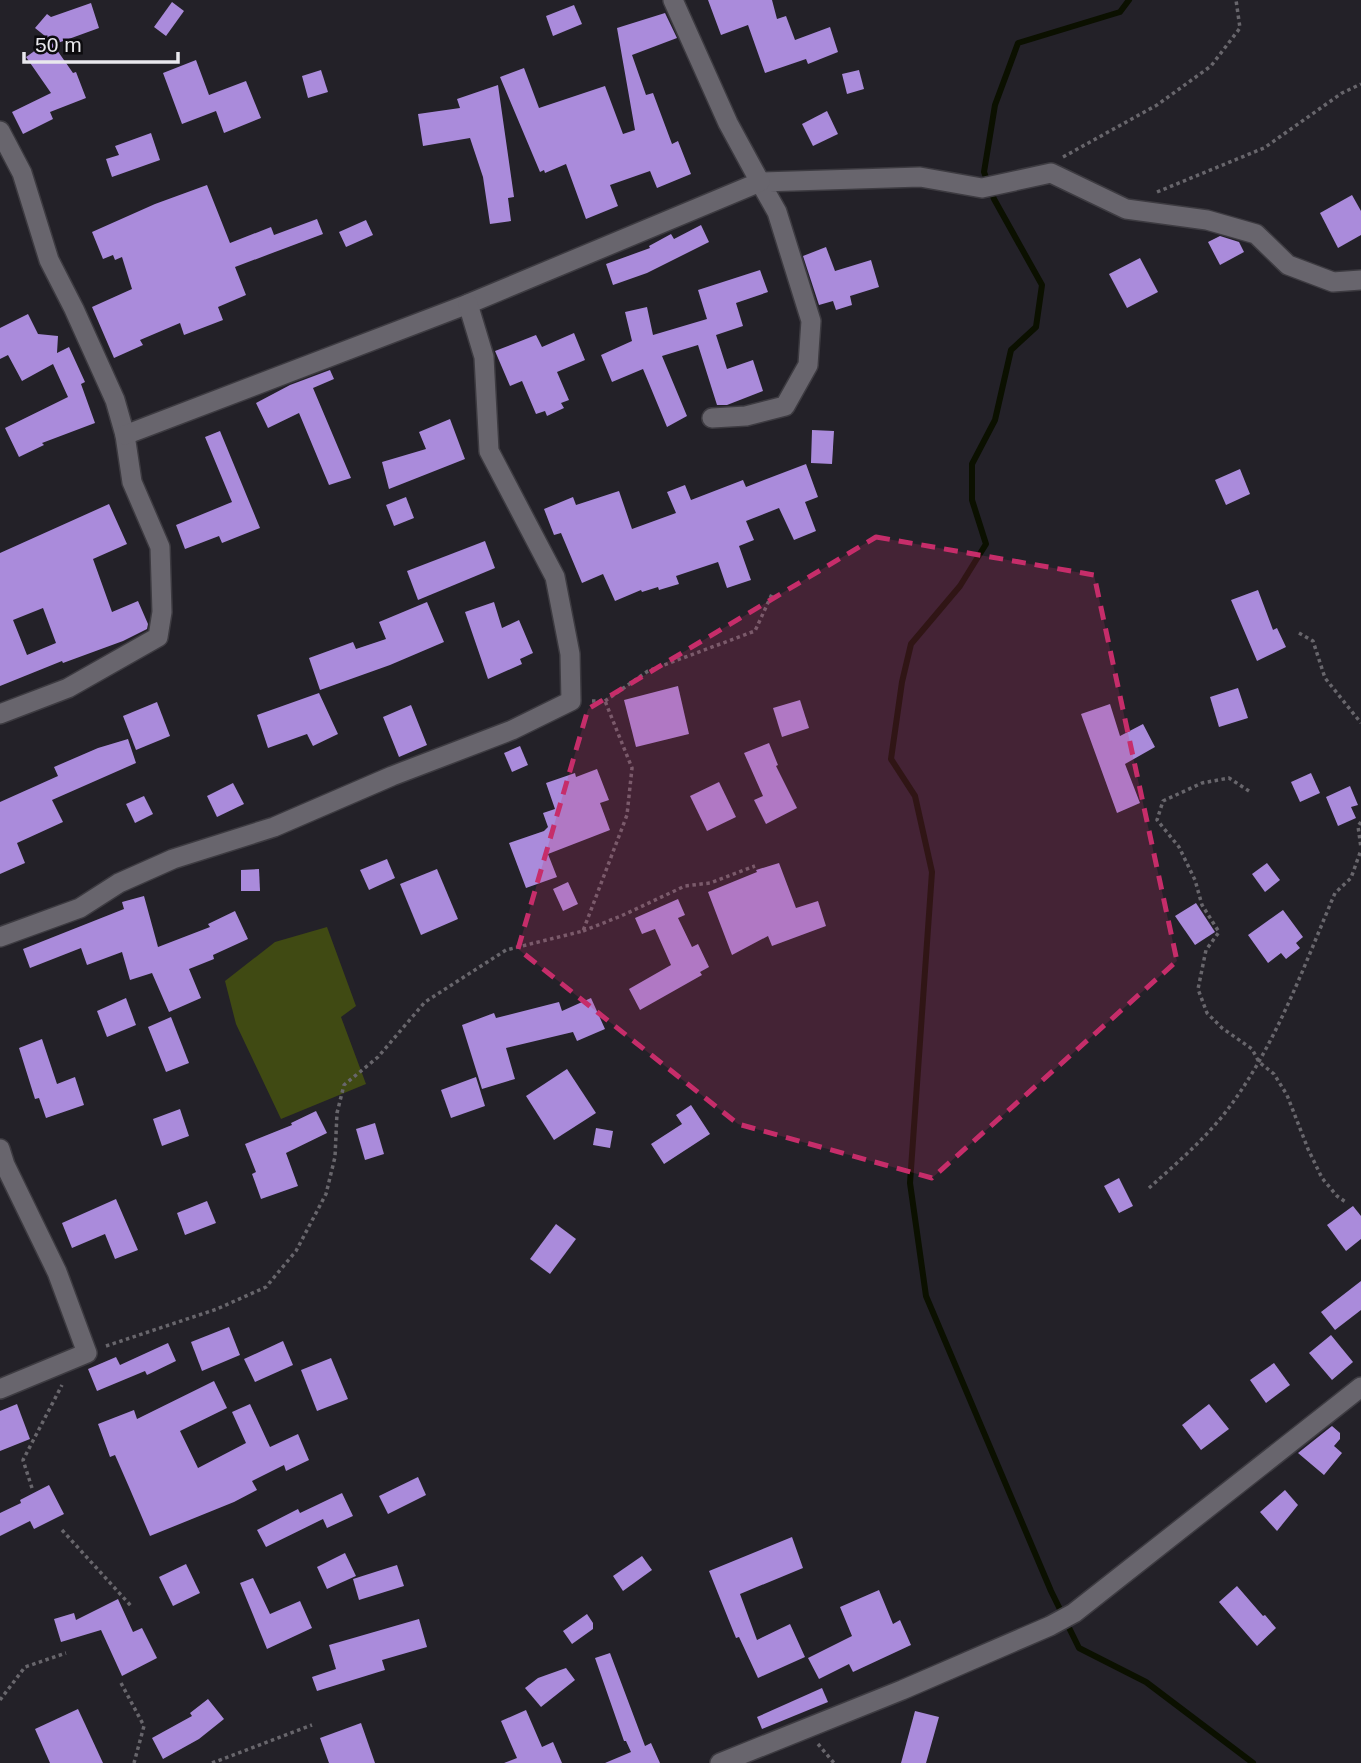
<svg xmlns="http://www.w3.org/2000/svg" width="1361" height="1763" viewBox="0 0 1361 1763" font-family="Arial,sans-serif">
  <rect width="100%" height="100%" fill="#232128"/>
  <polygon fill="#404a13" points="327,927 356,1006 341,1017 366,1084 281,1119 236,1024 225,981 275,942"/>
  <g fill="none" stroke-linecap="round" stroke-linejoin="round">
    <polyline stroke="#0b1000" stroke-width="6" points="1129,0 1120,12 1018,43 995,105 984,172 994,199 1042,285 1036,327 1011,350 995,420 972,464 972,500 986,544 960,586 911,644 902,682 891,759 915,796 932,872 910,1183 926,1296 1051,1591 1079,1648 1146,1682 1253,1763"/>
  </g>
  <g fill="#aa8bdb" fill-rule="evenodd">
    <polygon points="708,0 772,0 777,19 786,16 795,40 830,27 838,52 808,64 806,59 765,73 748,25 721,35"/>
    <polygon points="172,2 184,11 166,36 154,27"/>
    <polygon points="91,3 99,28 55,44 35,28 47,14 51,17"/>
    <polygon points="574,5 582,24 553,36 546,16"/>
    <polygon points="665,13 677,38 632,55 646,95 653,93 672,144 678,141 691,174 657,188 650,171 610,185 618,206 586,219 566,164 545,173 544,170 540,172 500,77 524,68 539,108 605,86 623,134 635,130 617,28"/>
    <polygon points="50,40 73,73 76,72 86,98 50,112 53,119 23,134 12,112 51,93 26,57"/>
    <polygon points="196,60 209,95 246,81 261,118 224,133 216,111 182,124 163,73"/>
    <polygon points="321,70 328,92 308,98 302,76"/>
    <polygon points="859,70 864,89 847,94 842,74"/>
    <polygon points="498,85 514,197 508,198 511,221 490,224 483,177 470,138 423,146 418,114 460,108 457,99"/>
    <polygon points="827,111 838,134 813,146 802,124"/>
    <polygon points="151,133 160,160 112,177 106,159 119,155 115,146"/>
    <polygon points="207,185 230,243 271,227 274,235 317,219 323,234 235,267 246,295 218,307 223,320 184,335 180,323 140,340 143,345 114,358 92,307 132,289 122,257 115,260 113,255 103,259 92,232 155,204"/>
    <polygon points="1352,195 1361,211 1361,235 1338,248 1320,213"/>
    <polygon points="366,220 373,235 346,247 339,232"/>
    <polygon points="701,225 709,242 647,273 613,285 606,264 650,248 649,246 671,234 674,239"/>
    <polygon points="1220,236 1239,242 1244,252 1220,265 1208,242"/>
    <polygon points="826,247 835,271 871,260 879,287 850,296 852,305 836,310 833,301 819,305 803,256"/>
    <polygon points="1140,258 1158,292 1127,308 1109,274"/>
    <polygon points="760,270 768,292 736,303 743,326 716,335 727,369 753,360 763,391 727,405 717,405 698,345 662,356 687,416 667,427 643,369 612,382 601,355 632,341 625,312 647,307 653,335 707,319 698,290"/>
    <polygon points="28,314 38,334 58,336 57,353 69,347 85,382 81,384 95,423 42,443 44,445 19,457 5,428 68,397 53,364 22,381 8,355 0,359 0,328"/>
    <polygon points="574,333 585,360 557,372 569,400 561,403 564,408 547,416 545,411 536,414 522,381 510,386 495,351 536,335 542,347"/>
    <polygon points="330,370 334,379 313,388 351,478 329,485 299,413 268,428 256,403 290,385"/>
    <polygon points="450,419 465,459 389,489 382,462 426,449 419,432"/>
    <polygon points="812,430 834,431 832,464 811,463"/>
    <polygon points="220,431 260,528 222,543 219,536 185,549 176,525 232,502 205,437"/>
    <polygon points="806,464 818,497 805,502 816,531 794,540 779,508 746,521 754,540 739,546 751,580 727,588 718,562 676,576 679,584 659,590 658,587 642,592 641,590 615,601 603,574 582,583 561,533 554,535 544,509 573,497 576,505 619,491 632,529 676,513 667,492 685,485 691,500 743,480 746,487"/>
    <polygon points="1240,469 1250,494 1226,505 1215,480"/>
    <polygon points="406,497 414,518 394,526 386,505"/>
    <path d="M109,504L127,544L93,559L112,612L138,601L148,624L147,629L123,641L63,663L62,661L0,686V553ZM43,608L56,643L27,655L13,620Z"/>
    <polygon points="485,541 495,568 418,600 407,571"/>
    <polygon points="1258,590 1273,630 1277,628 1286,647 1257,661 1231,600"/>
    <polygon points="427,602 444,642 390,665 320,690 309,658 353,642 356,649 386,639 379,622"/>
    <polygon points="494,602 502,628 519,620 533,653 520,659 522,664 488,679 465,612"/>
    <polygon points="678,686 689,734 636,747 624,700"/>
    <polygon points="1238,688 1248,718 1219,727 1210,697"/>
    <polygon points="319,693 338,734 313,746 307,734 268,748 257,715"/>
    <polygon points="800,700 809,728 782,737 773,708"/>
    <polygon points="157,702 170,736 136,750 123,716"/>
    <polygon points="1110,704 1120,736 1143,724 1155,747 1125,764 1140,803 1117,813 1081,714"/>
    <polygon points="411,705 427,745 399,757 383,717"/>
    <polygon points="128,739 136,763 52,800 63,822 17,843 25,863 0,874 0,802 58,776 54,767 98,748"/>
    <polygon points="769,743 778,765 776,766 797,808 766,824 754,800 763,796 744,753"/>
    <polygon points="520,746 528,765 512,772 504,753"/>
    <polygon points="597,769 609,800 600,803 610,830 548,854 557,877 526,888 509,843 544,831 548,827 543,813 555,809 546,783 575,773 576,777"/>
    <polygon points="1311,773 1320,793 1300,802 1291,782"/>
    <polygon points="719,782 736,817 707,831 690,796"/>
    <polygon points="233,783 244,804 217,817 207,796"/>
    <polygon points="1350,786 1358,805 1351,807 1356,818 1338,826 1326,797"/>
    <polygon points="144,796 153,814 135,823 126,804"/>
    <polygon points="387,859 395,878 369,890 360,870"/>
    <polygon points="779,863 796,908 818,901 826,926 772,946 768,936 732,955 708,892 757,872 756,870"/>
    <polygon points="1267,863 1280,880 1265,892 1252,874"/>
    <polygon points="259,869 260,891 241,891 241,870"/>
    <polygon points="437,869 458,919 421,935 400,884"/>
    <polygon points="568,882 578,904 563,911 553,889"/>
    <polygon points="144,896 158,947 210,927 208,924 235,911 248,939 213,955 214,959 189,969 201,998 169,1012 152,973 130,980 122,952 87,965 81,948 30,968 23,949 124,909 122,902"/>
    <polygon points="678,899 685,915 678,918 692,947 698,944 709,967 700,972 702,975 640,1010 629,989 671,965 655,929 642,934 635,918"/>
    <polygon points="1196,903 1215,932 1195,945 1175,916"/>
    <polygon points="1283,910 1303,937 1296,943 1300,948 1286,959 1281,953 1268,963 1248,935"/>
    <polygon points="126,998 136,1025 107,1037 97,1011"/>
    <polygon points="591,998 605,1029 577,1041 573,1032 506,1048 515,1079 482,1089 462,1025 494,1013 496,1018 559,1002 562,1011"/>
    <polygon points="171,1017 189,1063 166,1072 148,1027"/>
    <polygon points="42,1039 57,1084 75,1077 84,1105 46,1118 39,1098 35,1099 19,1048"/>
    <polygon points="567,1069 596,1113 554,1140 526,1096"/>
    <polygon points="476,1077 485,1106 451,1118 441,1090"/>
    <polygon points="691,1105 710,1134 664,1164 651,1144 682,1124 676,1115"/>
    <polygon points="180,1109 189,1136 162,1146 153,1119"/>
    <polygon points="316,1111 327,1133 286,1153 298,1186 261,1199 252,1174 256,1172 245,1144 292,1125 291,1123"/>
    <polygon points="375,1123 384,1154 365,1160 356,1129"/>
    <polygon points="596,1128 613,1131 610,1148 593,1145"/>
    <polygon points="1119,1178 1133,1206 1119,1213 1104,1186"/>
    <polygon points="116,1199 138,1250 115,1259 105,1234 72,1248 62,1223"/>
    <polygon points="207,1201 216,1223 185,1235 177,1213"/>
    <polygon points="1353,1206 1361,1216 1361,1239 1346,1251 1327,1225"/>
    <polygon points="556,1224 576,1239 550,1274 530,1259"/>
    <polygon points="1361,1281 1361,1310 1335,1330 1321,1312"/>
    <polygon points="229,1327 240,1355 202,1371 191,1342"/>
    <polygon points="1331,1335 1353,1362 1332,1380 1309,1353"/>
    <polygon points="283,1341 293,1365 255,1382 244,1359"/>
    <polygon points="168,1343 176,1361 147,1375 145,1371 97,1391 88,1369 116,1357 120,1365"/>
    <polygon points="331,1358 348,1399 317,1411 301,1370"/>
    <polygon points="1274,1363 1290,1385 1266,1403 1250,1380"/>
    <polygon points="214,1381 227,1408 180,1431 198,1468 246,1443 232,1412 250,1404 270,1447 298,1434 309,1460 286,1471 284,1465 252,1481 257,1490 234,1502 150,1536 129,1487 115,1455 110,1457 98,1424 134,1410 137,1419"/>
    <polygon points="17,1404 30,1439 0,1451 0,1411"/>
    <polygon points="1209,1404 1229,1429 1201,1450 1182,1425"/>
    <polygon points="1332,1426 1340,1433 1340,1439 1334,1446 1342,1453 1324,1475 1298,1453"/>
    <polygon points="418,1477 426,1495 388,1514 379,1496"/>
    <polygon points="49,1485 64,1514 34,1529 30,1521 0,1536 0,1513 21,1503 20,1500"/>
    <polygon points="1285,1490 1298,1505 1277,1531 1260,1512"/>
    <polygon points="342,1493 353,1516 327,1528 323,1519 266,1547 257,1530 298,1509 300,1513"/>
    <polygon points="792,1537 803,1568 740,1594 757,1640 790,1624 805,1657 758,1678 739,1637 736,1638 709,1571"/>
    <polygon points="345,1553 356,1576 327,1589 317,1567"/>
    <polygon points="642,1556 652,1570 623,1591 613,1576"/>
    <polygon points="186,1564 200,1593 173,1606 159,1577"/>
    <polygon points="397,1565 404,1586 359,1600 353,1579"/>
    <polygon points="253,1578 270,1614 300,1601 312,1628 267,1649 240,1583"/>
    <polygon points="1237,1586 1263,1616 1265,1615 1276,1628 1257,1646 1219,1602"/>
    <polygon points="879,1590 893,1624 900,1620 911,1645 853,1672 849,1664 819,1679 808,1658 852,1636 840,1607"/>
    <polygon points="118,1599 133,1632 142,1628 157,1658 122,1676 101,1630 61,1642 54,1619 74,1613 76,1620"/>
    <polygon points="587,1614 593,1623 593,1629 572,1644 563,1631"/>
    <polygon points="419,1619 427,1647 382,1660 385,1670 317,1691 312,1677 336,1669 329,1645"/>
    <polygon points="610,1653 645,1746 651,1743 660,1763 605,1763 631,1752 626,1741 624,1741 595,1658"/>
    <polygon points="566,1668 575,1680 541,1707 525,1688 538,1678"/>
    <polygon points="822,1688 828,1702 762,1729 757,1717"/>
    <polygon points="208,1699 224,1719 199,1739 163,1759 152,1738 192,1716 190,1713"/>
    <polygon points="78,1709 103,1763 50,1763 35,1729"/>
    <polygon points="526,1710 542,1747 553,1742 562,1763 504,1763 517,1758 501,1721"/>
    <polygon points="915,1711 939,1717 926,1763 901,1763"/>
    <polygon points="361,1723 375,1763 329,1763 320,1738"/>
  </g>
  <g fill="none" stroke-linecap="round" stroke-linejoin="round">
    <defs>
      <g id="minor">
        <polyline points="0,131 22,173 49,260 74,309 115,400 125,435 132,482 160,547 162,612 158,637 68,688 0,714"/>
        <polyline points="712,418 746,416 785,406 808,365 811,321 777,212 760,182 920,177 982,188 1051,173 1126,209 1207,220 1256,234 1288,265 1333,282 1361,280"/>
        <polyline points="125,435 468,304 760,182 728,123 673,0"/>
        <polyline points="0,937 80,908 119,883 173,859 274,827 392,776 512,730 571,701 570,654 555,577 489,451 484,357 468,304"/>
        <polyline points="0,1149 5,1165 57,1272 87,1353 0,1389"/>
        <polyline points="720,1763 902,1690 1050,1626 1074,1613 1361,1387"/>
      </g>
    </defs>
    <use href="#minor" stroke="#3d3b41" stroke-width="22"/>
    <g stroke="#68666c" stroke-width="3.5" stroke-dasharray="3.5 3.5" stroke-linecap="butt">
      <polyline points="1063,157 1157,105 1211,66 1240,28 1236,0"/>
      <polyline points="1157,192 1264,148 1342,93 1361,84"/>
      <polyline points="1299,633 1313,641 1325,678 1361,723"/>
      <polyline points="605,701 648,671 755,631 772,594"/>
      <polyline points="1249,791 1229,778 1202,783 1163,801 1157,820 1179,847 1195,880 1202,905 1219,932 1206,950 1198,989 1207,1013 1222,1028 1252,1049 1259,1062 1274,1074 1287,1095 1308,1149 1322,1178 1337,1196 1347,1203"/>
      <polyline points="1361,822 1358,826 1361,848"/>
      <polyline points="583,931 621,916 685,886 710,883 755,866"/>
      <path d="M1149,1188C1176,1164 1206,1138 1228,1109C1276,1045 1304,966 1335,893L1351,878L1361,850"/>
      <polyline points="106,1346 217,1309 266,1287 296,1251 326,1194 335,1157 337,1113 344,1085 378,1057 425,1002 506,950 583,931 627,815 632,768 605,701 590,701"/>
      <polyline points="32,1488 23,1460 62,1385"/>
      <polyline points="62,1530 132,1607"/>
      <polyline points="121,1683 144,1726 134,1763"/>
      <polyline points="0,1700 25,1667 66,1653"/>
      <polyline points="818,1744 834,1763"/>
      <polyline points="212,1763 312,1725"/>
    </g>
    <use href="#minor" stroke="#68656d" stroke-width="19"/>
  </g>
  <path fill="#c62d6a" fill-opacity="0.2" stroke="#c62d6a" stroke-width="5" stroke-dasharray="14 9" stroke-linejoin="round" d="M876,537L1094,575L1177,961L932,1178L738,1124L518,949L588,709Z"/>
  <path d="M24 52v10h154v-10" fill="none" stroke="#e9e8ed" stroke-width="3.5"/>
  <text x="35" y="52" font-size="21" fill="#e9e8ed" stroke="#0c0b0e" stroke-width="5" paint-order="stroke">50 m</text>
</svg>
